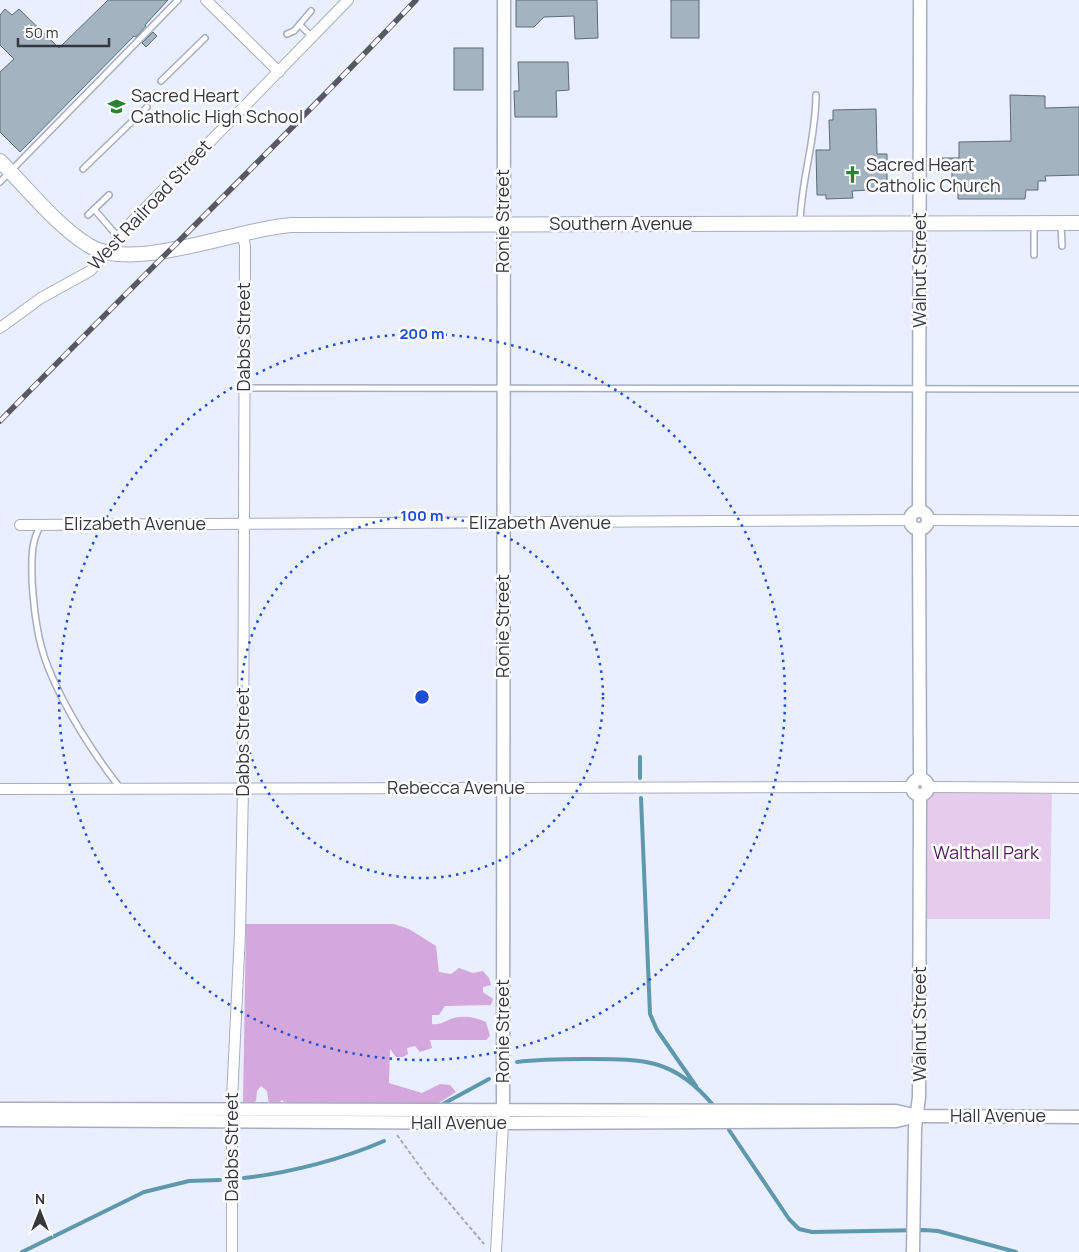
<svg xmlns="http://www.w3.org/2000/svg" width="1079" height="1252" viewBox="0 0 1079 1252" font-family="Manrope,sans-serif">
  <rect width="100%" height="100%" fill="#e9effe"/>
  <polygon fill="#e7cbed" points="1052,788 1050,919 921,919 923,795 928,790"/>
  <path fill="#d4a7dd" d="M246,924H394L409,929L436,946L439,972L451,974L459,968L473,973L483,971L489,978L491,985L483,987V992L493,999L491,1005L445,1006L439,1015H432V1024C441,1025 443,1022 451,1019C463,1015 475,1017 486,1022L490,1036L486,1040H430L432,1048L420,1052L415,1046L407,1048L408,1054L403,1057H396L390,1049L389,1083L422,1093L440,1084L450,1085L456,1092L431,1108L289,1106L282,1100L275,1107L269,1105L267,1091L261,1086L257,1091L256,1101L249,1107L243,1104Z"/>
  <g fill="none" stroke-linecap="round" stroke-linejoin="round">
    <g stroke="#5e98ad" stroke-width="4">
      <polyline points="640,757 640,778"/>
      <polyline points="641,798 650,1014 657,1030 696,1086"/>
      <path d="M517,1062C540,1059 563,1059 586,1059C643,1059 674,1058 713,1105"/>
      <polyline points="443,1104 489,1079"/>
      <polyline points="729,1130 789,1219 799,1229 812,1232 924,1230 938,1231 1016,1252"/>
      <path d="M244,1178C289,1173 343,1159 384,1141"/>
      <polyline points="22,1252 144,1192 189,1181 220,1180"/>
    </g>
  </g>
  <g fill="#a3b3c0" stroke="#5c6b77">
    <polygon points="108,0 168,0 145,25 146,26 136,37 134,36 20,152 0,132 0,72 14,59 0,45 0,15 5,9 12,15 19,9 59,48"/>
    <polygon points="516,0 597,0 598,38 575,39 574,16 544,17 534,27 516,27"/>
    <rect x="671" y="0" width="28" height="38"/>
    <polygon points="153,32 157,36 146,47 142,43"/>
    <rect x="454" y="48" width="29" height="42"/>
    <polygon points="518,62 568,62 569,90 556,91 557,117 515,117 514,91 519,91"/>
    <polygon points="1010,95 1045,96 1045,108 1079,107 1079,175 1045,176 1046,181 1038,181 1038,190 1026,190 1025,199 958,199 958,191 952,191 952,170 942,170 942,158 959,158 959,142 1011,141"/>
    <polygon points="876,109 877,154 887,154 887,189 852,191 853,198 826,199 826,195 817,195 816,150 830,150 829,120 833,120 833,110"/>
  </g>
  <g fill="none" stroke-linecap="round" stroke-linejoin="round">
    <defs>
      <g id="service">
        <polyline points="300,25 312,37"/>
        <polyline points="287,34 294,31 311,11"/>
        <polyline points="161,81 205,38"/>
        <polyline points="83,169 147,107"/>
        <polyline points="0,182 178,0"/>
        <polyline points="94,209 118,237"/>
        <polyline points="88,215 109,195"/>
        <path d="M800,223C801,180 816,139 816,95"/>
        <polyline points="1034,224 1034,255"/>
        <polyline points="1061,224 1062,246"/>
        <polyline points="245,388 1079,389"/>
        <path d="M41,525C30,543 32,560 32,581C34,609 37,640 48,667C64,708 94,755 121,789"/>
      </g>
      <g id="minor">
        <polyline points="206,0 279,72"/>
        <polyline points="0,328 41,298 90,271 106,254 124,230 348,0"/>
        <polyline points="929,520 1079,521"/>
        <polyline points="20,525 910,520"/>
        <polyline points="929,787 1079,788"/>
        <polyline points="0,789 912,787"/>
        <polyline points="232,1252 232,1099 240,933 243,789 245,246 242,232"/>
        <polyline points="496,1252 503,1123"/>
      </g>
      <g id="tertiary">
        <circle cx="919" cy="520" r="9"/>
        <polyline points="919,511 920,0"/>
        <polyline points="919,530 920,778"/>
        <circle cx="920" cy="787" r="8"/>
        <polyline points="0,1109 896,1111 918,1116 1079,1117"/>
        <polyline points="0,1120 503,1123 896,1121 914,1117"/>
        <polyline points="503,1123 504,0"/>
        <polyline points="913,1252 915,1128 919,1097 920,795"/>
      </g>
      <path id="secondary" d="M0,161C27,188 56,225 88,245C132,274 238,228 292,225L1079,223"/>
    </defs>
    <use href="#service" stroke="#a7adbf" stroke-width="8"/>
    <use href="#minor" stroke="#a7adbf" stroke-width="12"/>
    <use href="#tertiary" stroke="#a7adbf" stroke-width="15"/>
    <use href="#secondary" stroke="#a7adbf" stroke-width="16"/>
    <polyline stroke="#a4a9b5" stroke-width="2" stroke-dasharray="4 2.5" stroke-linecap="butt" points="397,1135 429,1179 484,1244"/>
    <use href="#service" stroke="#fff" stroke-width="5"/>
    <use href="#minor" stroke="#fff" stroke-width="10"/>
    <use href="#tertiary" stroke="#fff" stroke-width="12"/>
    <use href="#secondary" stroke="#fff" stroke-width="14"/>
    <defs>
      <path id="rail" d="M0,421C138,280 280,143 416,0"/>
    </defs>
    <use href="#rail" stroke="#565962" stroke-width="5.5"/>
    <use href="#rail" stroke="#fcfcfc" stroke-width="4" stroke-dasharray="11" stroke-linecap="butt"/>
  </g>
  <g fill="none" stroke="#1d4ed8" stroke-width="2.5" stroke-dasharray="2.5 5">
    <circle cx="422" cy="697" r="181"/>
    <circle cx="422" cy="697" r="363"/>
  </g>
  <defs>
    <symbol id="school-bare" viewBox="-9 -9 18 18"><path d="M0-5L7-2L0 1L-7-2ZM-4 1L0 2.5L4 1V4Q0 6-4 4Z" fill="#298333" stroke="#fcfcfc" stroke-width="2.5" paint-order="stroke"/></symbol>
    <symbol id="church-bare" viewBox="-9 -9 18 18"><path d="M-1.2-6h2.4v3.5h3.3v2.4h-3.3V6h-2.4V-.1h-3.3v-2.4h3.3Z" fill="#298333" stroke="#fcfcfc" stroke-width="2.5" paint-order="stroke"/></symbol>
  </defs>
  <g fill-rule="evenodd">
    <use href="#school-bare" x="104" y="94" width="25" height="25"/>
    <use href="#church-bare" x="840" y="162" width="25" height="25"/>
  </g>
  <g text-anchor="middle" stroke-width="5" stroke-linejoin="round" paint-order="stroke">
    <g font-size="18" fill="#35373f" stroke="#fcfcfc" text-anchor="start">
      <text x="131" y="102">Sacred Heart<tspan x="131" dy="21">Catholic High School</tspan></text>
      <text x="866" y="171">Sacred Heart<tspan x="866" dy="21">Catholic Church</tspan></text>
    </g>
    <g font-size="18" fill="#35373f" stroke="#fcfcfc">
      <text transform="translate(150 205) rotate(-47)" y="6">West Railroad Street</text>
      <text transform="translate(503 221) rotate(-90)" y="6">Ronie Street</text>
      <text x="621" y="230">Southern Avenue</text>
      <text transform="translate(920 270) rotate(-90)" y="6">Walnut Street</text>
      <text transform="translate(244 337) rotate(-90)" y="6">Dabbs Street</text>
      <text x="540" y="529">Elizabeth Avenue</text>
      <text x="135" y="530">Elizabeth Avenue</text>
      <text transform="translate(503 626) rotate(-90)" y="6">Ronie Street</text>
      <text transform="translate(243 742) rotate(-90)" y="6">Dabbs Street</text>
      <text x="456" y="794">Rebecca Avenue</text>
      <text transform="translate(920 1024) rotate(-90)" y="6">Walnut Street</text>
      <text transform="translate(503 1031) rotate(-90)" y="6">Ronie Street</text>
      <text x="998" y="1122">Hall Avenue</text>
      <text x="459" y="1129">Hall Avenue</text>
      <text transform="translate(232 1147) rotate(-90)" y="6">Dabbs Street</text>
    </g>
    <g font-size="18" fill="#521d5d" stroke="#fcfcfc">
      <text x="986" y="859">Walthall Park</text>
    </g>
  </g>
  <circle cx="422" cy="697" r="8" fill="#1d4ed8" stroke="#fcfcfc" stroke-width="2.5"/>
  <g font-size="15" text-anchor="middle" font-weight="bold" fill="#1d4ed8" stroke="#fcfcfc" stroke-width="5" stroke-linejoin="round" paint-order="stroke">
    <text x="422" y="339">200 m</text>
    <text x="422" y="521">100 m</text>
  </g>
  <g transform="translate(40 1212)" stroke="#fcfcfc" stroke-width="4" paint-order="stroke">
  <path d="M0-4L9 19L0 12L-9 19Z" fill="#35373f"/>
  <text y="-8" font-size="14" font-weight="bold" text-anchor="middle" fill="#35373f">N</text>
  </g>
  <path d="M18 38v8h91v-8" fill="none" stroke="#35373f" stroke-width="2.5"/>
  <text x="25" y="38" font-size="15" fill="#35373f" stroke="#fcfcfc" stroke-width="4" paint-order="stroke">50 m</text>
</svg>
